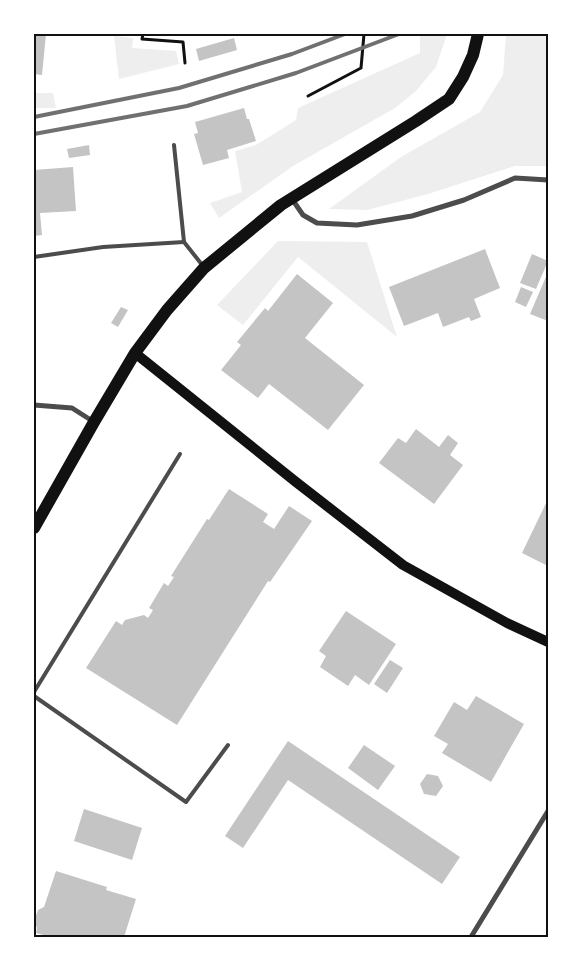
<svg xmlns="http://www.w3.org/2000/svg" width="582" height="971" viewBox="0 0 582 971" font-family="'Alegreya Sans',sans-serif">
  <rect width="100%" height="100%" fill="#fff"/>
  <g fill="#eee">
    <polygon points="420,34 447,34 436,67 416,91 395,108 293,166 219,218 210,203 242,192 235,151 256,145 296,120 298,108 420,53"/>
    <polygon points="506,34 548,34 548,166 515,166 428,194 367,210 329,209 401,157 480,112 503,75"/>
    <polygon points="114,36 133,38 132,48 176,51 179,64 119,79"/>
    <polygon points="34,93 53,93 56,108 34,108"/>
    <polygon points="278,241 367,242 397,337 298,257 243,325 217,305"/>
  </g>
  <g fill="#c4c4c4">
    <polygon points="34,34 46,34 42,75 34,74"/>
    <polygon points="234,38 237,50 199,61 196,49"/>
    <polygon points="244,108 247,119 249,119 256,141 227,150 229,158 203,165 194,134 198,133 195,122"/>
    <polygon points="89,145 90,155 69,158 67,149"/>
    <polygon points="73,167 76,211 40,213 42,235 34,236 34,170"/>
    <polygon points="485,249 500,288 474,299 481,317 471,321 469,317 443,327 438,313 404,326 389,287"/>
    <polygon points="532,254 548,261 536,289 520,283"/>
    <polygon points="548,272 548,321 530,314"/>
    <polygon points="297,274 333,303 305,338 364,385 328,430 269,384 258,398 221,370 241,345 237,342 265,308 268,311"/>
    <polygon points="521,287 533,292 526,307 515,302"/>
    <polygon points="121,307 128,310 118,327 111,323"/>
    <polygon points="416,429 439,447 448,435 458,443 450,455 463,465 434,504 379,463 398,438 406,443"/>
    <polygon points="229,489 268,514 263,522 274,529 289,506 312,521 270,582 268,581 177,725 86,668 116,621 122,625 125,620 144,615 148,618 153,610 149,608 164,583 168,586 174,577 171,576 207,519 209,520"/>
    <polygon points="548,499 548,566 522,553"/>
    <polygon points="346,611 396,644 369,685 355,675 348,686 320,667 326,656 319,651"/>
    <polygon points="390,660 403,668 387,693 374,684"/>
    <polygon points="476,696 524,724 491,782 442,753 448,744 434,736 454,702 467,710"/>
    <polygon points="288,741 460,857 442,884 288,780 243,848 225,836"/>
    <polygon points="364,745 395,766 378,790 348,768"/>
    <polygon points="427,774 438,776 443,786 436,796 424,794 420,784"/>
    <polygon points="84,809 142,828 132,860 74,841"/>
    <polygon points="56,871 107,887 106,890 136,899 124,937 51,937 36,933 37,928 34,921 38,910 44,907"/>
  </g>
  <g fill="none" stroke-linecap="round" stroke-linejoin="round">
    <g stroke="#111" stroke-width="3">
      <polyline points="143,34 142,39 183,42 185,63"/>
      <polyline points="308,96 361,68 364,34"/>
    </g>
    <g stroke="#4c4c4c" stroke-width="4">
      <polyline points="174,145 184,242 203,266"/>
      <polyline points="34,257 103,247 184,242"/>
      <polyline points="34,692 180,454"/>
      <polyline points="34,696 186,802 228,745"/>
    </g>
    <g stroke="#4c4c4c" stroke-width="5">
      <polyline points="292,199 303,215 317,223 357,225 412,216 464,200 515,178 548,180"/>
      <polyline points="34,405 72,408 94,422"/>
      <polyline points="471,937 548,811"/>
    </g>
    <polyline stroke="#111" stroke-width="10" points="135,353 296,482 403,565 507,623 548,642"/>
    <polyline stroke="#111" stroke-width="12" points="34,528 94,422 135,353 167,310 204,268 281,205 416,121 449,99 463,77 473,55 478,34"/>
    <g stroke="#707070" stroke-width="4">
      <polyline points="34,117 179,88 292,54 345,34"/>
      <polyline points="34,134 187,106 296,73 399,34"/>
    </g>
  </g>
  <rect width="582" height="971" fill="none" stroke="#ffffff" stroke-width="70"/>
  <rect x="35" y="35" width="512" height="901" fill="none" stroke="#111" stroke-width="2"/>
</svg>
